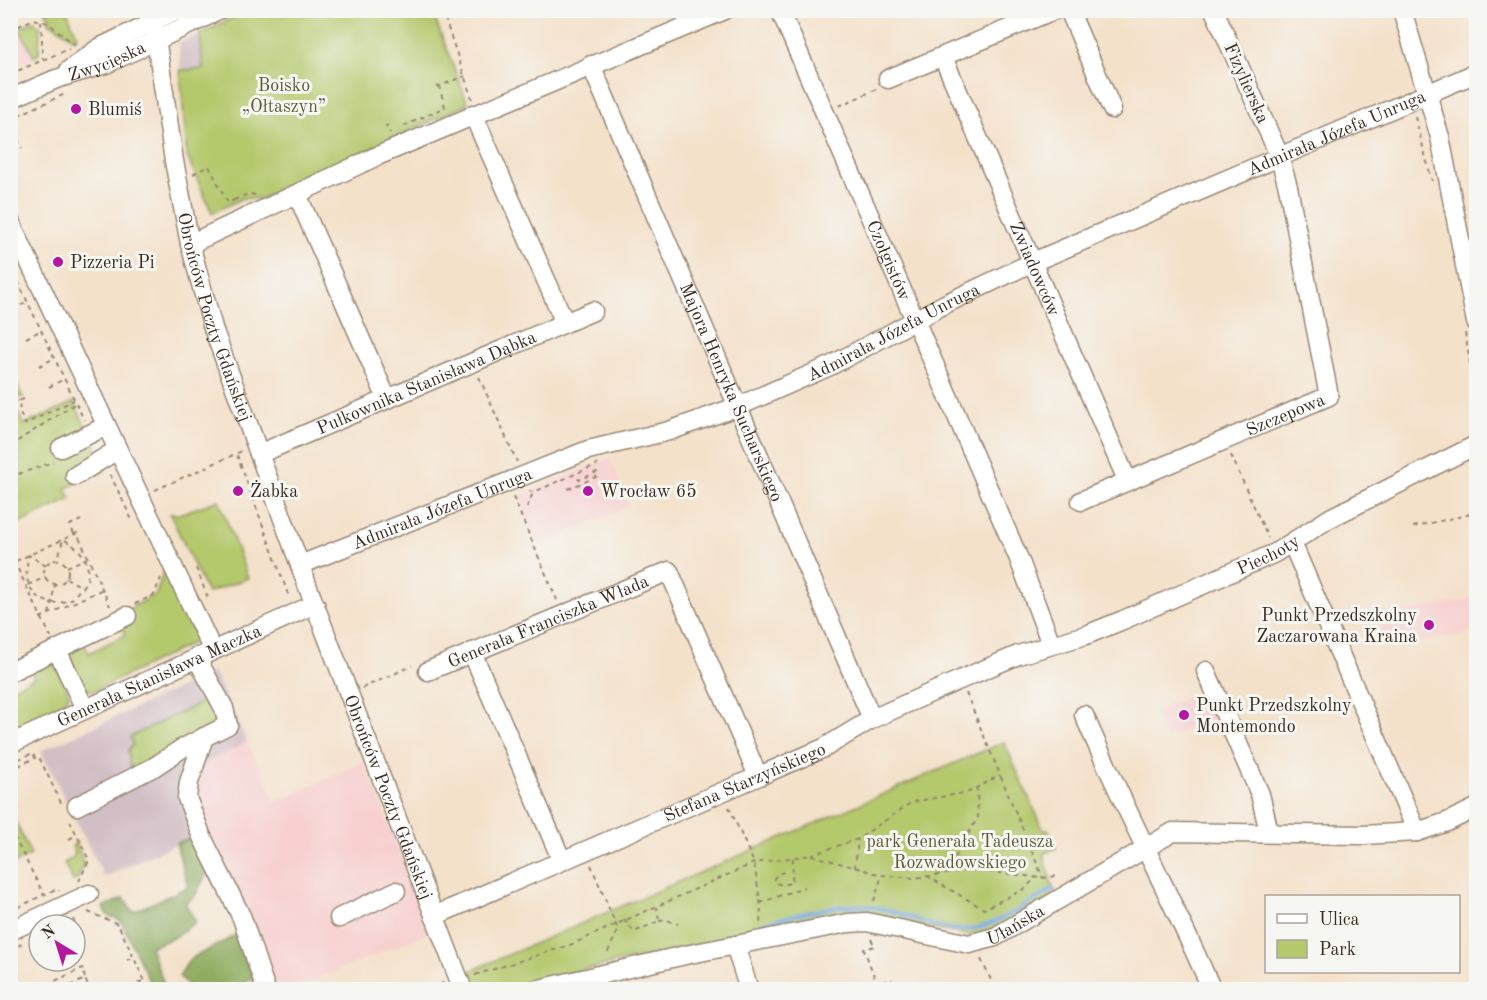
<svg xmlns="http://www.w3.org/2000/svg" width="1487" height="1000" viewBox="0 0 1487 1000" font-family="'Old Standard TT',serif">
  <rect width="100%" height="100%" fill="#f6f6f2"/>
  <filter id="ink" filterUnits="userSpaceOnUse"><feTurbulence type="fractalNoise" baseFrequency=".0167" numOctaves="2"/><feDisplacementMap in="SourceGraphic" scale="12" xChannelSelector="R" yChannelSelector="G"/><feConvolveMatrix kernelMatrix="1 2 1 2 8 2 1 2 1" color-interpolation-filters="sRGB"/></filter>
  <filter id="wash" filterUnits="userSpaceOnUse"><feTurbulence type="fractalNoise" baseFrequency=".008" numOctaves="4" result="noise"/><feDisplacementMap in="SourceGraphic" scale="24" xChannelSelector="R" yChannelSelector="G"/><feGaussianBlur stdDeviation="1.35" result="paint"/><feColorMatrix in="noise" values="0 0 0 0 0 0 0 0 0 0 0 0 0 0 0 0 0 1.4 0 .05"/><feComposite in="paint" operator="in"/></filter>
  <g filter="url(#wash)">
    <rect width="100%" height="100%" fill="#f4e1ca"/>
    <g fill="#f7d0cf">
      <polygon points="11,24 19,28 34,57 11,68"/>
      <polygon points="610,458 629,506 537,545 517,496"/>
      <polygon points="1476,598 1476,631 1387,649 1380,618"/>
      <polygon points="1199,692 1205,696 1215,718 1165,739 1154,711"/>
      <polygon points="247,742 276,802 364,761 430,932 292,989 277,989 194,804 194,790 203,764"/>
    </g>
    <g fill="#d2bec5">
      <polygon points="200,34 203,69 181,71 179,43"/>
      <polygon points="214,672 247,742 203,764 194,790 206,830 104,877 41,751"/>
    </g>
    <g fill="#b4c86c" stroke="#787945" stroke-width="1.5">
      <polygon points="249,10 432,11 468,104 261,199 243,198 212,213 187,156 180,70 203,69 200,34"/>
      <polygon points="45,11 67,11 77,36 73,38 49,22 49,16"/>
      <polygon points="34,21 40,26 39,54 34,57 19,28"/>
      <polygon points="10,371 23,397 14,398 12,402 24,425 74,402 106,470 66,488 71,499 11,527"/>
      <polygon points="219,500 248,578 207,593 170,514 174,513 176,515"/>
      <polygon points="166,564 199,636 195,642 94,691 82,688 69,653 84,644 89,653 125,635 121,625 125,611 156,594"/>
      <path d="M51,662L56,665L69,694C66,710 26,723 11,730L10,689L34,678L30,669Z"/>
      <polygon points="212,697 216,711 214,724 144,765 130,767 128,750 133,744 130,737"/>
      <path d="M1004,742L1044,831L1048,829L1056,848L1043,854C1049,869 1049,882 1057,895L1004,925L973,936L852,915L794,924L578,971L523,986L473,989L466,973Z"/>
      <polygon points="16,823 31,855 11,865 11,826"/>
      <polygon points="76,842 84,864 77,880 73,881 64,863 73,858 75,852 72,847"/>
    </g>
    <g fill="#8fac60" stroke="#656b3f" stroke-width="1.5">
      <polygon points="191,838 209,869 195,896 185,903 196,922 173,938 150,947 166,989 153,989 121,921 107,915 103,907 124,898 133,912 188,887 176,843"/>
      <polygon points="242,932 258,974 235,990 191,989 179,976 190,959"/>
    </g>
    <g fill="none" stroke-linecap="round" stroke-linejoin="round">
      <path stroke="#77a5df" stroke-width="4" d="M763,923C795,916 831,904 863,906C899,907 934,934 971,929C999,925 1028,903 1053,889"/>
    </g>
  </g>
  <g filter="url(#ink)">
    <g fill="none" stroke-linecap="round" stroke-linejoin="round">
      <defs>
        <g id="minor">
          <path id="s1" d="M152,10L174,161L190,244L213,328L309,590L463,990"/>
          <path id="s2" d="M780,10L1019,559L1051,644"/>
          <polyline points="1069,10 1112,109"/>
          <polyline points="1402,10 1440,137 1476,322"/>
          <path id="s3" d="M943,57L1127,480"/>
          <path id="s4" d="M591,65L872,719"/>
          <polyline points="69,70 99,48 177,10"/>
          <polyline points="888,79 1054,10"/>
          <path id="s5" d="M10,99L56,79L106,64L220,10"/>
          <polyline points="473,114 565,323"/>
          <polyline points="297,194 387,399"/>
          <polyline points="10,221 212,649"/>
          <polyline points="190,244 375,157 725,10"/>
          <polyline points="61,448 106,426"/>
          <path id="s6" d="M259,454L593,311"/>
          <polyline points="75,476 117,450"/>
          <path id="s7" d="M1081,501L1329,396L1288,187L1279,155L1214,10"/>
          <polyline points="1292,543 1417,832"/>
          <path id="s8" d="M300,565L588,450L669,431L739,406L830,366L945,304L1033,262L1476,73"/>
          <polyline points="57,650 85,709"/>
          <polyline points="472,652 562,861"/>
          <path id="s9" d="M428,671L669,571L758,776"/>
          <polyline points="1206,671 1260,794 1269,832"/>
          <polyline points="10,672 127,616"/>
          <path d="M1084,715C1124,808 1171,897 1212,990"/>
          <polyline points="204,737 189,782 187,798 202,837 242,918 266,990"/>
          <path id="s10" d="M10,744L315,604"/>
          <polyline points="77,806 154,767 181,749 228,725 224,708 196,657"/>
          <path id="s11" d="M434,916L824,748L872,719L955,682L1018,655L1086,635L1123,620L1275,553L1330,518L1476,445"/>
          <polyline points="339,918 396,891"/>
          <polyline points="10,931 89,894"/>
          <polyline points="735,945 749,990"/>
          <path id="s12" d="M535,990L685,955L848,923L867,922L969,944L995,937L1173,832L1363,835L1417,832L1447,822L1476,808"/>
        </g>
      </defs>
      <use href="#minor" stroke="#988674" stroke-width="21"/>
      <g stroke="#988674" stroke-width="2" stroke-dasharray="4.5 4.5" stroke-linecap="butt">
        <polyline points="442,10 472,99"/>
        <polyline points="41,21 43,60"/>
        <polyline points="10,30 34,19 48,23 76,46"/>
        <polyline points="10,74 69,49"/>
        <polyline points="437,87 465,76"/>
        <polyline points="839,106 877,89"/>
        <polyline points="1415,117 1432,181"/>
        <polyline points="10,119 65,94"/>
        <polyline points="388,125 386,126 390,133"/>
        <polyline points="404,126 445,107 439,86"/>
        <polyline points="10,141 17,138 22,148"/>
        <polyline points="193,174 209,166 228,203 234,200 236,205"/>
        <polyline points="234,200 248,194 257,195"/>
        <polyline points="10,265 84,420"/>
        <polyline points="13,309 28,302"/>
        <polyline points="1465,333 1476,399"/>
        <polyline points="26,338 42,330"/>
        <polyline points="39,366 55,358"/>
        <polyline points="479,377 517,462"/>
        <polyline points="49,387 64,379"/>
        <polyline points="10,396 19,401"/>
        <polyline points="24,399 19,401 20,413 25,424 74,400"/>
        <polyline points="10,446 76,403"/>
        <polyline points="237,455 288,594 292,597"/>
        <polyline points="1231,455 1268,538"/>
        <polyline points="110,474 132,520"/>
        <polyline points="10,477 53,462"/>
        <polyline points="568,489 598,476 597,472 579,480 576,475"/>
        <polyline points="155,490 242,451"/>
        <polyline points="529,491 534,492 598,464"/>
        <polyline points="513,497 557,600"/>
        <polyline points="527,507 533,493"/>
        <polyline points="1413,527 1476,513"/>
        <polyline points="74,534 70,525 81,520"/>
        <polyline points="10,553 51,637"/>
        <circle cx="56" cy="572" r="12"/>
        <polyline points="16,561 77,533 110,606"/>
        <path d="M46,566L29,555C20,586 37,611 71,600L87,581C91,560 81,549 63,539L58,560"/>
        <polyline points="67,567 87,558"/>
        <polyline points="196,568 208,598 206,599"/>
        <polyline points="66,578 84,588"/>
        <polyline points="28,585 46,577"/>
        <polyline points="135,604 154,595 161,578"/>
        <polyline points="49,614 55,584"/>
        <polyline points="40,618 103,589"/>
        <polyline points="362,688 412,666"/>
        <polyline points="966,693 1043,878"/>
        <polyline points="10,763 33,753 35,758 39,757 62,805"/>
        <polyline points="10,770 35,758"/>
        <polyline points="729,807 754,863 761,907 760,924"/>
        <polyline points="70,821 89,860 79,881"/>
        <polyline points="10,829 44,895"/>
        <polyline points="69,839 77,835"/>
        <polyline points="10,848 18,845"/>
        <polyline points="811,855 858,839 912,802 969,792 1000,775"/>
        <polyline points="591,865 618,930 606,956"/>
        <polyline points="855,868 858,839"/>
        <polyline points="784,872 777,874 774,879 776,883 784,885 792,882 793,857"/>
        <polyline points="946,873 978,817 977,789"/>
        <polyline points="927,876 984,909 1026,888 1036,877"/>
        <polyline points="874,901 882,875"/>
        <polyline points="760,903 804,887"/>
        <polyline points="10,911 56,889 59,891"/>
        <polyline points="88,912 118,924 149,990"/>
        <polyline points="73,919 76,927"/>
        <polyline points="624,920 634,932 659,921 657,907"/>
        <polyline points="659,921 667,920 678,924"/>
        <polyline points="36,937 39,944"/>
        <polyline points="871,939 875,946 864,949 877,984 892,979"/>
        <polyline points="10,950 26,942"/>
        <polyline points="127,960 134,957"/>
        <polyline points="475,975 570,945 754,863 811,855 882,875 914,878 974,870 1043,878 1057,876"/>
        <polyline points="442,982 444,990"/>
        <polyline points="138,983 145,980"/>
        <polyline points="43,990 42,987 83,968 85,979"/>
        <polyline points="62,990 85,979 90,990"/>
        <polyline points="978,990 987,987 991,980 980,957"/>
        <polyline points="1061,990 1074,985"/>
      </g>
      <use href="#minor" stroke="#fff" stroke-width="18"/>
    </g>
  </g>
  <g fill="#b5179e" stroke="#f6f6f2" stroke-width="2">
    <circle cx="76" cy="109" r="6"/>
    <circle cx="58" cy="262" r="6"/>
    <circle cx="238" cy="491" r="6"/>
    <circle cx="588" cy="491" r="6"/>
    <circle cx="1429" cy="625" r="6"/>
    <circle cx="1184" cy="715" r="6"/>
  </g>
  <g text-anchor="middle" stroke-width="6" stroke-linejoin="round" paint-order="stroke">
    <g font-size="18" fill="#3b2a1e" stroke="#f6f6f2">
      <text dy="6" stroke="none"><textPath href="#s5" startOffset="104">Zwycięska</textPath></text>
      <text transform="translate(1247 83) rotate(66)" y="6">Fizylierska</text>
      <text dy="6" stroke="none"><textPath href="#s8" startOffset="1125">Admirała Józefa Unruga</textPath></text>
      <text dy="6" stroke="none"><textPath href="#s2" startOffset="273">Czołgistów</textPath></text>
      <text dy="6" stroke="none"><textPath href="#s3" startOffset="231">Zwiadowców</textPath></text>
      <text dy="6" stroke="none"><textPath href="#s1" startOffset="314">Obrońców Poczty Gdańskiej</textPath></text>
      <text dy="6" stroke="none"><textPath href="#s8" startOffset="639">Admirała Józefa Unruga</textPath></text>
      <text dy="6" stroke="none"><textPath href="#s6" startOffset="182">Pułkownika Stanisława Dąbka</textPath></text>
      <text dy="6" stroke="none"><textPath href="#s4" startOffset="356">Majora Henryka Sucharskiego</textPath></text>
      <text dy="6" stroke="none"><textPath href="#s7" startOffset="222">Szczepowa</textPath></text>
      <text dy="6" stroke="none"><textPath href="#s8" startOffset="153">Admirała Józefa Unruga</textPath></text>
      <text dy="6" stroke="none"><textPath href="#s11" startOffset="910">Piechoty</textPath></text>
      <text dy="6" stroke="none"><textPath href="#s9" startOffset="130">Generała Franciszka Włada</textPath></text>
      <text dy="6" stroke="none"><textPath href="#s10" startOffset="164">Generała Stanisława Maczka</textPath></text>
      <text dy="6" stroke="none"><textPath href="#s11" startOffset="338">Stefana Starzyńskiego</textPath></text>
      <text dy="6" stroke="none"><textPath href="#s1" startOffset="825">Obrońców Poczty Gdańskiej</textPath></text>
      <text dy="6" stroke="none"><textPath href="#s12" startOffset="494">Ułańska</textPath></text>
    </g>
    <g font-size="18" fill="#5f5935" stroke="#f6f6f2">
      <text x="284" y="91">Boisko<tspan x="284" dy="21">„Ołtaszyn”</tspan></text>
      <text x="960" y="847">park Generała Tadeusza<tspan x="960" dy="21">Rozwadowskiego</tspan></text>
    </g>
    <g font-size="18" fill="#3b2a1e" stroke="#f6f6f2" text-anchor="start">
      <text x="88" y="115">Blumiś</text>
      <text x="70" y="268">Pizzeria Pi</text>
      <text x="250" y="497">Żabka</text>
      <text x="600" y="497">Wrocław 65</text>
      <text x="1417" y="621" text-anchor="end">Punkt Przedszkolny<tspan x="1417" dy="21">Zaczarowana Kraina</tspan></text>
      <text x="1196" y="711">Punkt Przedszkolny<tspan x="1196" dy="21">Montemondo</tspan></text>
    </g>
  </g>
  <rect width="1487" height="1000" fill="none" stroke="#f6f6f2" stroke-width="36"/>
  <rect x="1265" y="895" width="195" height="78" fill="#f6f6f2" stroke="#aba49d" stroke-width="1.5"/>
  <rect x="1277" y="914" width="30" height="9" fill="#ffffff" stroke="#aba49d" stroke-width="1.5"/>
  <text x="1319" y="925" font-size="18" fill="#3b2a1e">Ulica</text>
  <rect x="1277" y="940" width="30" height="18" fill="#b4c86c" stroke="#aba49d" stroke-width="1.5"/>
  <text x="1319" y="955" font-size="18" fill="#3b2a1e">Park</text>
  <g transform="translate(57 943) rotate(322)"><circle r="28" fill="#f6f6f2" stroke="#aba49d" stroke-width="1.5"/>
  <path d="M0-4.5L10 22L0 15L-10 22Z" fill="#b5179e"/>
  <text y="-9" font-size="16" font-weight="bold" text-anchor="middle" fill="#3b2a1e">N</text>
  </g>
</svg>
